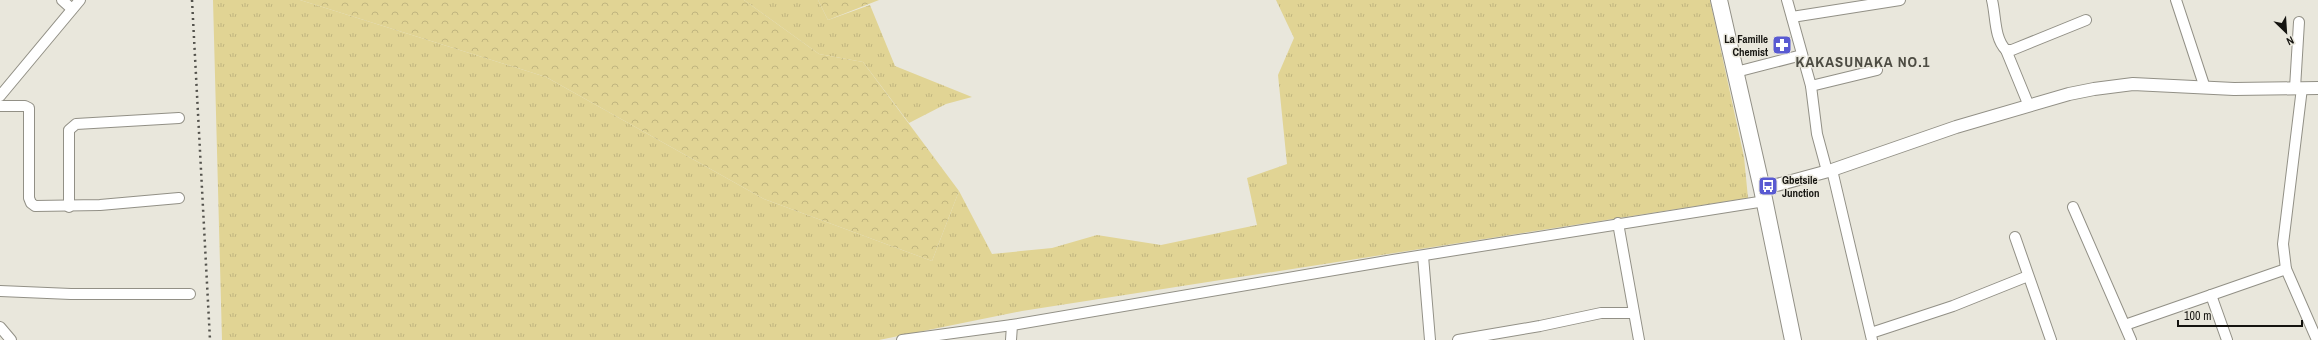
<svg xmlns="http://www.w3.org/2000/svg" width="2318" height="340" viewBox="0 0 2318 340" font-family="'Archivo Narrow',sans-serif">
  <defs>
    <pattern id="grass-tufts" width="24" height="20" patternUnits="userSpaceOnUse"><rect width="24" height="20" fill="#e1d494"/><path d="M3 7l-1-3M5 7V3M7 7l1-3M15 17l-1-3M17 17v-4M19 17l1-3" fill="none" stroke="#c0b57f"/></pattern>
    <pattern id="forest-crowns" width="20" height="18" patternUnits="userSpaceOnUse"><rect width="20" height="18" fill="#e1d494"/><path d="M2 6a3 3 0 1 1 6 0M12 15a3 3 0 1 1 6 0" fill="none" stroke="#c0b57f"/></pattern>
  </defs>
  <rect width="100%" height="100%" fill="#e9e7dc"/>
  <g fill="url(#grass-tufts)">
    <polygon points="213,0 300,0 546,77 764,199 932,261 959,191 992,254 1052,248 1097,235 1161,245 1257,225 1247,178 1287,164 1278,75 1294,38 1276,0 1710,0 1744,157 1748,198 1022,311 879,340 222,340"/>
    <polygon points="744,0 818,0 828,20 870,5 895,66 972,97 946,104 909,123 863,62 819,54"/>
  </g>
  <g fill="url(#forest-crowns)">
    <polygon points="300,0 744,0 819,54 863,62 959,191 932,261 764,199 546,77"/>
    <polygon points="818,0 879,0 828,20"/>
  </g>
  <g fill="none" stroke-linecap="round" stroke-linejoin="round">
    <defs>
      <g id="minor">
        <polyline points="62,0 72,9"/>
        <polyline points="1787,0 1811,86 1877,70"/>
        <path d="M1992,0C1996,16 1994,38 2006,50H2012L2086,20"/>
        <polyline points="2176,0 2205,88"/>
        <polyline points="1792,17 1900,0"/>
        <polyline points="2006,50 2029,106"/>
        <polyline points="1736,72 1802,55"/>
        <polyline points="1811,86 1817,134 1827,171"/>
        <polyline points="2295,88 2299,22"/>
        <polyline points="2302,88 2283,244 2286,269 2317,340"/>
        <polyline points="0,96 80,0"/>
        <polyline points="0,106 25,106 29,108 29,198 31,203 35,206 100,205 179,198"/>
        <polyline points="1832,170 1872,340"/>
        <polyline points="69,207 69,130 76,124 179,118"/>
        <polyline points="2073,207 2131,340"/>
        <polyline points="1618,223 1639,340"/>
        <polyline points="2015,237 2051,340"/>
        <polyline points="1423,256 1430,340"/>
        <polyline points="0,291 71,294 190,294"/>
        <polyline points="2211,295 2227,340"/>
        <polyline points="2125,325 2286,269"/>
        <polyline points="0,327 11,340"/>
        <polyline points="1871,333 1953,306 2028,276"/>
        <polyline points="902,340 1012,325 1393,260 1765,201"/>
        <polyline points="1011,340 1012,325"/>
        <polyline points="1458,340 1540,326 1601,313 1634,313"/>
      </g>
      <polyline id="tertiary" points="1762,189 1832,170 1956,127 2069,94 2094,89 2133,84 2234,89 2318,88"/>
      <polyline id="trunk" points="1719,0 1762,189 1793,340"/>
    </defs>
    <use href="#minor" stroke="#929086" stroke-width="12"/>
    <use href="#tertiary" stroke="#929086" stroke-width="14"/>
    <use href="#trunk" stroke="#929086" stroke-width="18"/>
    <use href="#minor" stroke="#fff" stroke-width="10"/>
    <use href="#tertiary" stroke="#fff" stroke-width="12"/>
    <use href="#trunk" stroke="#fff" stroke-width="16"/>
    <polyline stroke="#53524c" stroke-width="2.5" stroke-dasharray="2 4" stroke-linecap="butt" points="192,0 210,340"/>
  </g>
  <defs>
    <symbol id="pharmacy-square" viewBox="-11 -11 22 22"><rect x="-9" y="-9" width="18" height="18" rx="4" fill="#595ad2" stroke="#e9e7dc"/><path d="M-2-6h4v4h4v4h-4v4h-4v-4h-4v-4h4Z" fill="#fff"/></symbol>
    <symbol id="bus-square" viewBox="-11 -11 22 22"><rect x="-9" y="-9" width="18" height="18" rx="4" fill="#595ad2" stroke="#e9e7dc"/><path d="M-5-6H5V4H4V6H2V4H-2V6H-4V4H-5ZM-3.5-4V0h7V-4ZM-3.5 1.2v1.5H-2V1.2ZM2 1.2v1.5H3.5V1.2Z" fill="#fff"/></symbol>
  </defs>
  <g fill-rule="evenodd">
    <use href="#pharmacy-square" x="1771" y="34" width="22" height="22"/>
    <use href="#bus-square" x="1757" y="175" width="22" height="22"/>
  </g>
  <g text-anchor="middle" stroke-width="3" stroke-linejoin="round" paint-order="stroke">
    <g font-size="11" font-weight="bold" fill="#151410" stroke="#e9e7dc" text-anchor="end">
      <text x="1768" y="43">La Famille<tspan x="1768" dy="13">Chemist</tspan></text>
      <text x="1782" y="184" text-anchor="start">Gbetsile<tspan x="1782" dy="13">Junction</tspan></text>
    </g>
    <g font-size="15" font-weight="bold" letter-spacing="1" fill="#4d4c43" stroke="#e9e7dc">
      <text x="1863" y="67">KAKASUNAKA NO.1</text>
    </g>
  </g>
  <g transform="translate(2286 32) rotate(155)" stroke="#e9e7dc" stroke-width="3" paint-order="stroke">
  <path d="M0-3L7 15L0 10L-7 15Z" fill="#151410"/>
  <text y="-6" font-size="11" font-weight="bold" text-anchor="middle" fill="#151410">N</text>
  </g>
  <path d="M2178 320v6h124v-6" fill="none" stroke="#151410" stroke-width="2"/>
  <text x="2184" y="320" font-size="12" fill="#151410" stroke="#e9e7dc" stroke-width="3" paint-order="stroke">100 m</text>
</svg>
